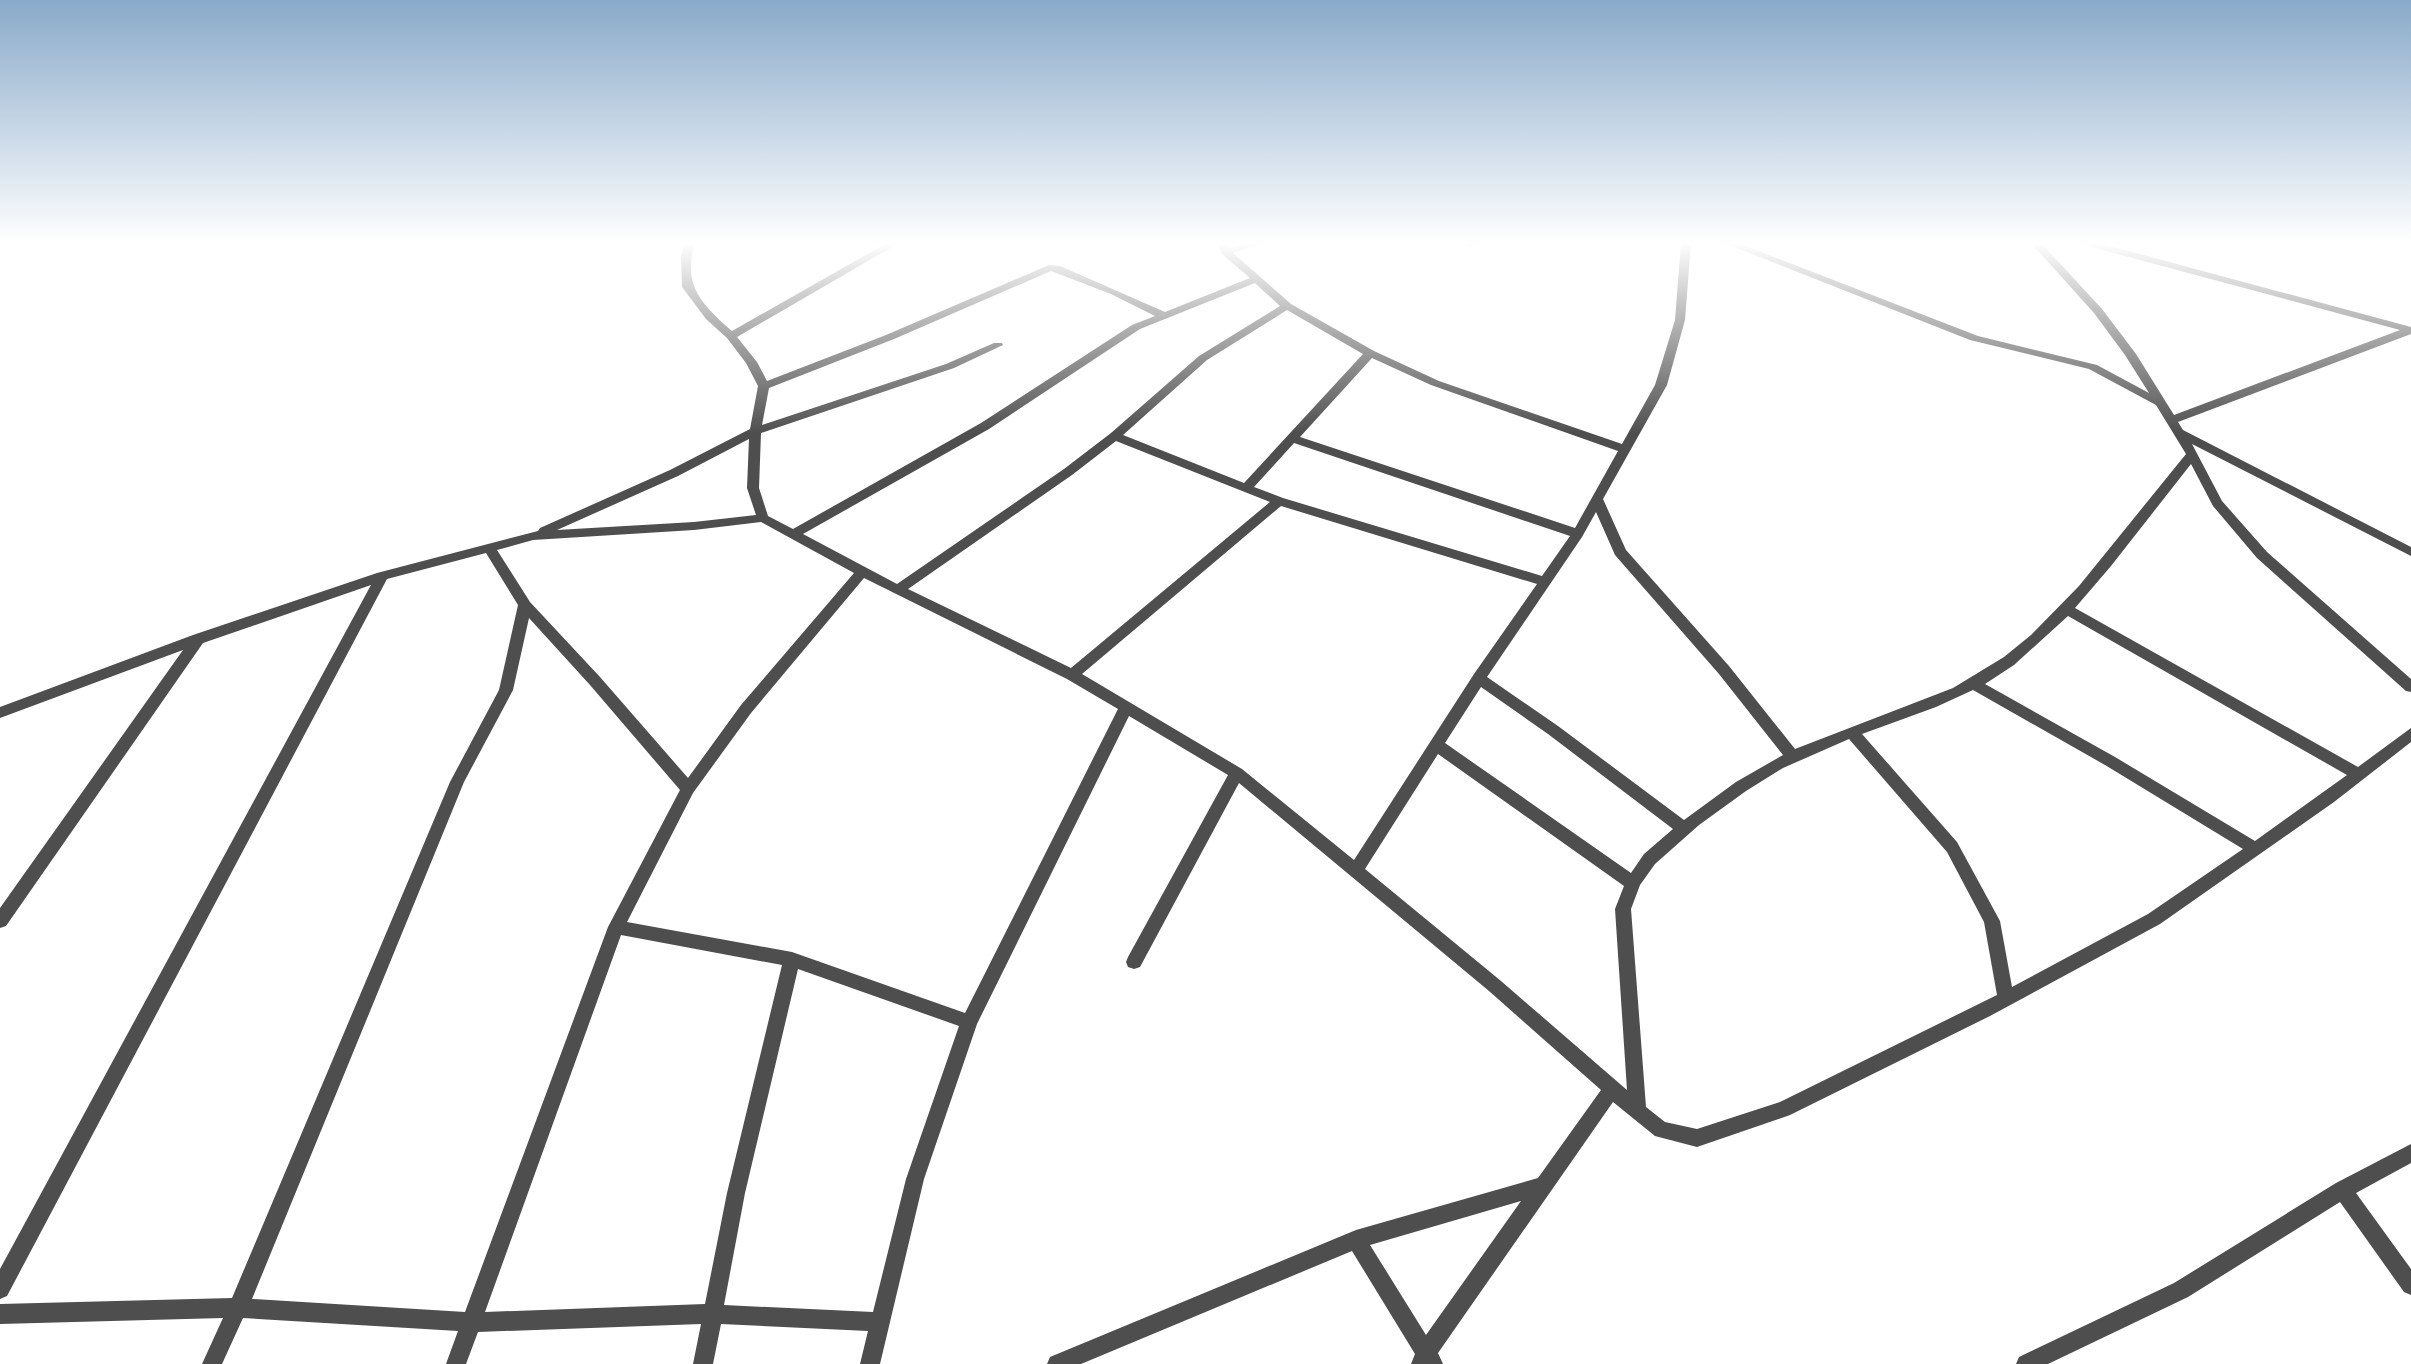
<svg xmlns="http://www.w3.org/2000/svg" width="2411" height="1364" viewBox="0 0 2411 1364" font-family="Rubik,sans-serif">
  <rect width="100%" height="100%" fill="#fff"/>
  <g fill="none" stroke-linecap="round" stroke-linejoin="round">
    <g fill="#4e4e4e" fill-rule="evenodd">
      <path d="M685,243H695C682,286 702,304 732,331L887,243H899L737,337L757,362L767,381L886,335L1049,265L1060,266L1165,312L1250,278L1222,254L1217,243H1227L1229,248L1247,243H1262L1233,253L1291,304L1374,351L1439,381L1622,444L1655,385L1675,320L1681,243H1691L1685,320L1667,385L1603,499L1626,550L1729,666L1795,749L1953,688L2004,657L2031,635L2079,586L2186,454L2156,405L2089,369L1970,340L1724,243H1738L1978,336L2097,365L2149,393L2125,355L2094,313L2031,243H2041L2102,309L2136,354L2174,415L2400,330L2084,245L2083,243H2099L2411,327V334L2178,422L2183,430L2411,547V556L2192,444L2222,501L2267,552L2411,679V692L2406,691L2257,558L2213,506L2191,464L2111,566L2075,608L2358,767L2411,728V742L2334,802L2160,924L1990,1016L1790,1115L1697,1147L1655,1136L1613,1102L1438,1353L1443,1364H1411L1415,1354L1352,1251L1081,1364H1047L1050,1357L1356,1230L1538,1178L1601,1090L1489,991L1239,783L1140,967L1134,969L1128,967L1126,962L1128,957L1228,775L1129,716L977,1024L924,1179L880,1364H860L868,1331L721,1324L713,1364H693L701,1324L478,1332L466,1364H446L458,1331L243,1318L222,1364H202L223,1318L0,1324V1304L232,1298L450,782L499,690L518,605L486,553L387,579L7,1296L0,1299V1269L371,585L203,643L6,926L0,928V908L183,650L0,718V707L193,635L377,573L538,531L540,528L670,470L750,429L758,386L746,363L727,338L706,319L682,287L681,256ZM1051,271L1111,294L1155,316L1132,325L981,423L793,529L768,516L759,488L761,433L954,368L1003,345L1002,343H994L946,364L762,425L769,388L894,339ZM1255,283L1280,306L1199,356L1111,433L1064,469L897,584L803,534L989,429L1140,329ZM1287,310L1363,354L1244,483L1123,435L1207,360ZM1372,358L1431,385L1618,451L1575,528L1300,437ZM749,439L747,488L756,515L694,522L557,530L678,476ZM1116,441L1270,502L1071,668L908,589L1072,475ZM1294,443L1570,536L1542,576L1283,498L1254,487ZM1281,506L1537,584L1474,674L1354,860L1242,769L1082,674ZM1596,512L1615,555L1719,674L1783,755L1736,782L1684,820L1558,726L1487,677L1582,537ZM761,522L854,573L741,705L688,778L600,677L530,602L497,550L533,540L694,530ZM864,578L1067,679L1118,709L965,1013L792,952L627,922L693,793L751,713ZM2068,616L2347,775L2255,841L2115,757L1985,684L2014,665ZM529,618L590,685L680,790L608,927L465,1312L252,1299L464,782L513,690ZM1481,687L1548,734L1673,829L1644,854L1631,873L1445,743ZM1973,690L2105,765L2243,849L2148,914L2012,987L2000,921L1957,842L1862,734L1936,707ZM1849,739L1947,852L1984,922L1997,995L1780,1102L1697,1129L1665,1122L1646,1107L1631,909L1640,885L1655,864L1699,825L1746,791L1783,768ZM1438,754L1624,886L1615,909L1627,1090L1501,981L1365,869ZM621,935L782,965L727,1193L705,1304L485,1312ZM798,969L959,1026L906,1179L873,1312L724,1305L745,1193ZM1521,1201L1426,1335L1370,1245Z"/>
      <polygon points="1460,243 1476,243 1471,246"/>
      <polygon points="2411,1144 2411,1163 2356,1193 2411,1269 2411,1295 2404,1292 2340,1202 2188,1297 2048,1364 2016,1364 2019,1357 2174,1283 2336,1183"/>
    </g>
  </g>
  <linearGradient id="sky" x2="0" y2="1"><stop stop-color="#89aaca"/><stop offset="0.56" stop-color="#fff"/><stop offset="1" stop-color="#fff" stop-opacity="0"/></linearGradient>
  <rect width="2411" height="434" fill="url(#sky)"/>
</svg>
